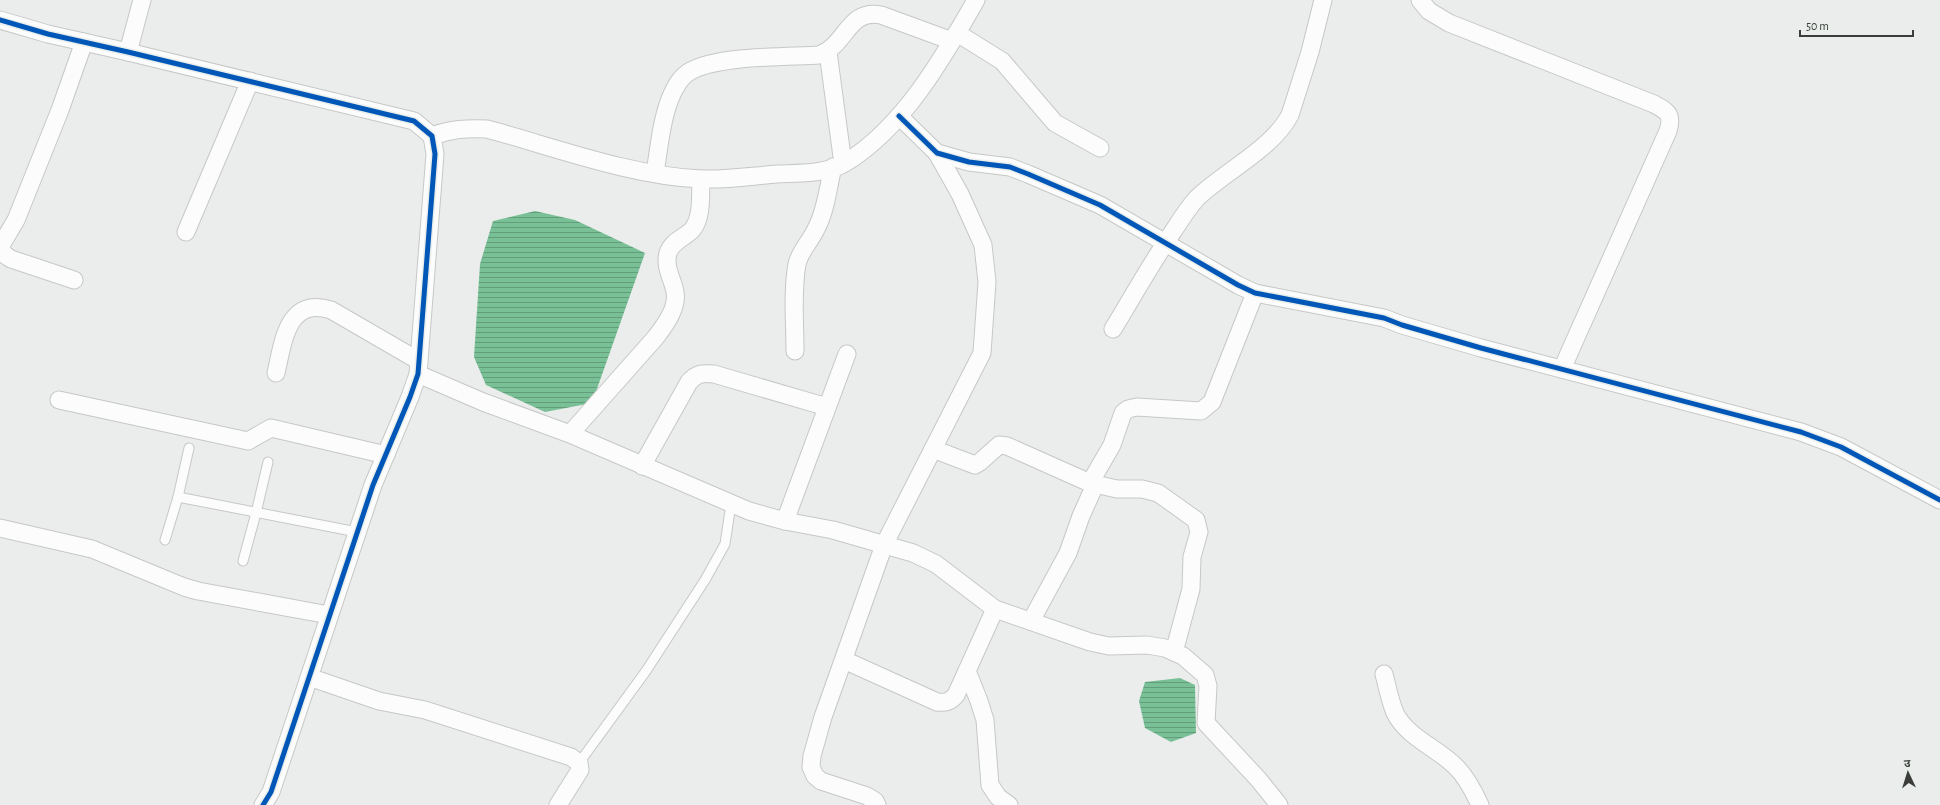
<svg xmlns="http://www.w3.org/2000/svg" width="1940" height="805" viewBox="0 0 1940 805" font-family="'Alegreya Sans','Noto Sans Devanagari',sans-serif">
  <defs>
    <pattern id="water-rules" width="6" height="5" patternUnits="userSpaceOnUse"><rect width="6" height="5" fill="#79c096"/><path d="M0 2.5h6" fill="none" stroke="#649d7c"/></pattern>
  </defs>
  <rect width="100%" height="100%" fill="#eaedeb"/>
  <g fill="url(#water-rules)">
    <polygon points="535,211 575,220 645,253 592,403 545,412 486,385 474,357 480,264 493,221"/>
    <polygon points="1180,678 1195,685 1196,733 1171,742 1145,728 1139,701 1145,682"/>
  </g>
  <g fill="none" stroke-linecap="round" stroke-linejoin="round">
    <defs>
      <g id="lane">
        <polyline points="178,497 357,532"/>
        <polyline points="165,540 178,497 189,448"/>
        <polyline points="243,561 256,513 268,462"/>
        <polyline points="579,763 646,671 705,580 725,544 731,504"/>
      </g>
      <g id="street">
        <path d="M1420,0L1429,11L1449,23L1654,104C1668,112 1673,114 1668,131L1562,369"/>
        <polyline points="0,20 48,34 128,52 414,121 432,136 435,154 418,374 410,397 373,485 271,792 263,805"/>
        <polyline points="957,33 1002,61 1055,123 1100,148"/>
        <polyline points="128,52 142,0"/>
        <polyline points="828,52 843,164"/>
        <polyline points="899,116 937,153 969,162 1010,167 1028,174 1100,205 1238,285 1255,293 1384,318 1402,325 1481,348 1801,432 1841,447 1940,500"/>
        <path d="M432,136C451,129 467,128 487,129C554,147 631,176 701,179C726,180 752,176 777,174C797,173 827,174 845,163C903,128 943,58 976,0"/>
        <path d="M655,173C659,148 662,114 673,92C676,86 680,79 685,75C707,55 789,57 819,55C847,45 847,9 881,15L952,41"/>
        <polyline points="186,232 250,81"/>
        <polyline points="0,247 16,220 60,110 84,42"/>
        <polyline points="0,248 5,255 11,259 74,280"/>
        <path d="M1113,329C1133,296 1152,262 1174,230C1181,219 1188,208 1197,198C1224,172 1273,148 1290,115L1310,52L1323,0"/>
        <path d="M795,351C795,323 792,292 797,264C800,251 810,242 816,229C826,211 828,187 833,167"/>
        <path d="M276,373C283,343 287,296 331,310L419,361"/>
        <polyline points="418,374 483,402 570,434 749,511 785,521 833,530 913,553 936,564 995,609 1090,642 1109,646 1147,645 1165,648 1183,656 1205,675 1208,686 1206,723 1259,780 1279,805"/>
        <polyline points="59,400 248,441 271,428 386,455"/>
        <path d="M570,434L656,337C665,325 678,308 675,292C673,279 664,268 668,253C672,241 684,238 692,230C703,217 700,194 701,179"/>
        <polyline points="933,449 975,465 980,462 999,445 1007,446 1090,483 1117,489 1142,489 1158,493 1196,520 1199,532 1192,557 1191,589 1174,652"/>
        <path d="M642,466L689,382C697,373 703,373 714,374L827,407"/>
        <polyline points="1090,483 1112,445 1123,413 1128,409 1137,407 1201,411 1212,402 1255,293"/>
        <polyline points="785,521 847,354"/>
        <polyline points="0,528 92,549 184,587 198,591 329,615"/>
        <polyline points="1031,621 1068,553 1081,516 1095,485"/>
        <path d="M844,660L937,702C945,703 950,702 956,695L995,609"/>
        <polyline points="967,671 979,701 985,720 990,785 998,797 1009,805"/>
        <path d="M1384,674C1387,686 1390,701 1395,713C1407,737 1437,748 1455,766C1466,776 1474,792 1480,805"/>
        <polyline points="309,677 379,701 425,710 571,757 579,763 580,770 558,805"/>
        <polyline points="877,805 875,801 867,796 821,781 815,776 811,767 812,756 823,717 884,545 982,353 987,282 983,245 960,194 937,153"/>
      </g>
    </defs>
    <use href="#lane" stroke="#c6c8c6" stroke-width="11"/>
    <use href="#street" stroke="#c6c8c6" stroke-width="19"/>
    <use href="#lane" stroke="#fcfcfc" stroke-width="9"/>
    <use href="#street" stroke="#fcfcfc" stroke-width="17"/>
    <defs>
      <g id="cycleway">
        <polyline points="0,20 48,34 128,52 414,121 432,136 435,154 418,374 410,397 373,485 271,792 263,805"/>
        <polyline points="899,116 937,153 969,162 1010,167 1028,174 1100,205 1238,285 1255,293 1384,318 1402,325 1481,348 1801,432 1841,447 1940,500"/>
      </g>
    </defs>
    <use href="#cycleway" stroke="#e9eeeb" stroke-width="8"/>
    <use href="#cycleway" stroke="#0057b8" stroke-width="5"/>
  </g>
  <g transform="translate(1908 773) rotate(356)" stroke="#e9eeeb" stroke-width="3" paint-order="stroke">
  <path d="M0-3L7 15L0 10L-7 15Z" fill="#3b3d3b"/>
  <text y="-6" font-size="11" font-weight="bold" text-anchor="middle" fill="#3b3d3b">उ</text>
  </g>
  <path d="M1800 30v6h113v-6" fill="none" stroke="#3b3d3b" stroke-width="2"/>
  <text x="1806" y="30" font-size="12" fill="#3b3d3b" stroke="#e9eeeb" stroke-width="3" paint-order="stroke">50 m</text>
</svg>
